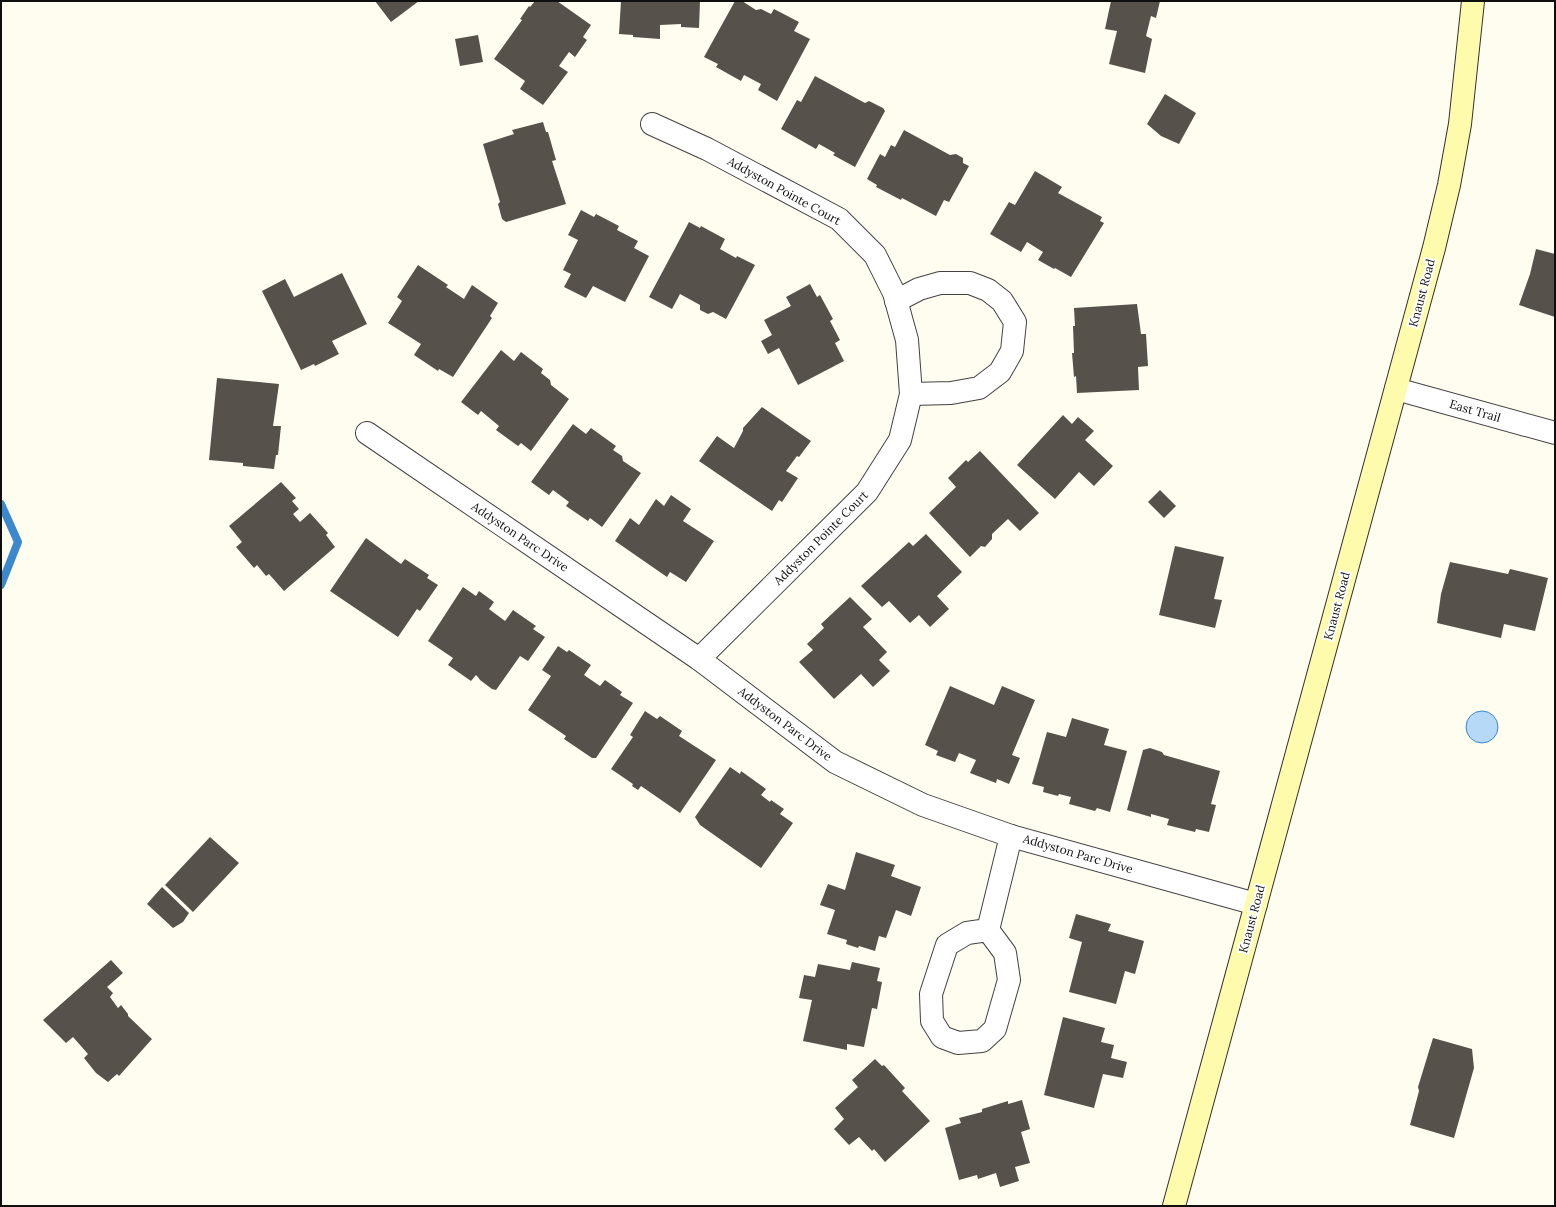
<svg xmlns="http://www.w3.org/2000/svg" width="1556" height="1207" viewBox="0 0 1556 1207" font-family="Lora,serif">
  <rect width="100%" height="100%" fill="#fffdf0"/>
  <circle fill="#b5d9f6" stroke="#3c88cd" cx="1482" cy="727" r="16"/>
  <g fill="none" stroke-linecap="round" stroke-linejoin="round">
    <polyline stroke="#3c88cd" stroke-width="8" points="1,504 18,542 1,585"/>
  </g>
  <g fill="#57514b">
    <polygon points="375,1 419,1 391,22"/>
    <polygon points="535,1 557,1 591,25 583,37 587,40 575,57 569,52 559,66 568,72 543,105 520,89 525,81 494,59 522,20 520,19 529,6 530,7"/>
    <polygon points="621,1 700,1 699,28 681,27 681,24 660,25 660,39 633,37 633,35 619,34"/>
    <polygon points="735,1 742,1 756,10 761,9 771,14 774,9 799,22 794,31 810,39 777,101 758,90 761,84 744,75 741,81 716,67 718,64 704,57"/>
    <polygon points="1111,1 1160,1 1156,18 1151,16 1146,36 1152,39 1145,73 1109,64 1117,31 1105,29"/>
    <polygon points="478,35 483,62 460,66 455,39"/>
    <polygon points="815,76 865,103 869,101 883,108 885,111 855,167 833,155 835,153 819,144 816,149 781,129 797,100 801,102"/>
    <polygon points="1165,94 1196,113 1179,144 1161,136 1147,124"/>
    <polygon points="543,122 546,132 548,132 556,160 552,161 566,204 506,222 502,219 498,204 500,202 483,144 514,134 512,130"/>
    <polygon points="904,130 950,155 956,154 963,158 963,163 969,166 949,202 944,200 936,216 902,198 901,200 876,187 877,185 867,179 880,154 885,157 891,145 895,147"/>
    <polygon points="1035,171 1062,187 1058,193 1102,217 1100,221 1104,223 1071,277 1055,268 1054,269 1038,260 1043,252 1027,242 1021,252 990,234 1009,202 1015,205"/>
    <polygon points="581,210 594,217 596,214 619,226 617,230 638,241 634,248 649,256 625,302 593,286 586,298 564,287 571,274 563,270 578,240 568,235"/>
    <polygon points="689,222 700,228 701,226 725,239 720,249 736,258 737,256 755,265 726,319 713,312 708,314 700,310 700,305 680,294 672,309 649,297"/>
    <polygon points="1536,249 1555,254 1555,317 1519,305 1530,274"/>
    <polygon points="418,265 448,285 446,287 464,299 472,285 498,303 490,316 492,318 453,377 439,369 438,371 414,355 421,344 388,323 402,301 397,297"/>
    <polygon points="342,273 367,324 332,341 339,354 315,366 314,364 301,370 262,291 285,279 294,297"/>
    <polygon points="810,284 817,297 820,295 833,319 830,321 840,340 835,343 844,361 798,385 779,348 768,354 761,341 772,335 764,320 791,306 786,297"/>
    <polygon points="1137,304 1141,334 1146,334 1148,366 1138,367 1139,390 1077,393 1076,376 1074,377 1072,353 1074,353 1073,326 1075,326 1074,308"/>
    <polygon points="501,350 514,361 521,352 543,369 541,373 550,380 551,385 569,399 531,451 521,443 518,446 496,430 499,426 481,411 478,415 461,402"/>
    <polygon points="217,378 279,384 273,426 281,426 278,455 276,455 274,469 243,466 243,463 209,460"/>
    <polygon points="762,407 811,441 799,457 797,456 786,471 798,478 782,502 779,500 772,511 699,461 717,436 734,448 743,431 743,428"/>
    <polygon points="1063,415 1072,424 1078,417 1094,431 1085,440 1113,466 1094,486 1079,472 1055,499 1017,465"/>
    <polygon points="573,424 586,434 591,428 616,446 613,450 622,456 623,461 641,473 602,527 590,518 588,521 566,506 569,502 553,490 549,495 531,482"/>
    <polygon points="980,451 1039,513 1020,531 1008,519 992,534 992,539 985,547 981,546 970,557 929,513 956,487 948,478 966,460 968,462"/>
    <polygon points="281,482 296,498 292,501 299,509 293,514 300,522 310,513 328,533 326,535 335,547 284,591 269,574 266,576 257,565 254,568 236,547 242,542 229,526"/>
    <polygon points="1160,490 1176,506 1164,518 1148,502"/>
    <polygon points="671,495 691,509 683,521 714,541 686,582 670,572 667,577 615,541 630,518 639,525 656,499 664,506"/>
    <polygon points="926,534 962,572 937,596 949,609 930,627 919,615 910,623 889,601 882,607 861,586 909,542 913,546"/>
    <polygon points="366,538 401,564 405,559 429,575 427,578 438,585 420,611 417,609 398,637 330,591"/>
    <polygon points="1175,546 1224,557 1214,599 1222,600 1215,628 1159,615"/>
    <polygon points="1450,562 1508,574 1510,569 1548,578 1535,631 1504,624 1501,638 1437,623 1441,594"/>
    <polygon points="463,587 476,596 479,591 494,602 489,609 505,621 513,610 536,626 533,629 545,637 528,661 520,656 496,690 492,689 480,680 478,677 476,675 471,681 448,665 453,658 428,641"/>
    <polygon points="850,597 872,619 863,627 887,652 879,660 890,671 873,687 861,674 834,699 799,662 813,650 807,644 824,628 821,624"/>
    <polygon points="558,646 567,652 569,650 591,665 584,675 600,686 605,680 622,692 620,695 633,703 596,758 592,758 564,739 566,736 528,710 551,676 542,670"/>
    <polygon points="950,686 994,705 1002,686 1035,700 1012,755 1020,758 1009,784 997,779 996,783 970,773 976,760 959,753 955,762 936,755 938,751 925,745"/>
    <polygon points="645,711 657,719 660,716 682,731 679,736 716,760 680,813 641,786 638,790 632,786 633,784 611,769 633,737 630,735"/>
    <polygon points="1072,718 1109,729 1104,745 1127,751 1110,812 1097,808 1095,811 1069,804 1071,797 1059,794 1058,796 1043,792 1044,787 1032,784 1047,732 1066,737"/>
    <polygon points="1150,748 1162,752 1164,755 1220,771 1211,804 1216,805 1209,832 1196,829 1195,832 1167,825 1169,819 1151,814 1151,817 1127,810 1143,750"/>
    <polygon points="730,767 740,774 741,771 766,789 761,795 770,802 771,800 784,809 780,814 793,823 761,868 700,825 695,817"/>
    <polygon points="210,837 239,863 193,912 165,885"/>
    <polygon points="856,852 895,865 891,876 921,887 911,916 896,910 886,938 879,936 875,951 859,946 858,948 846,944 847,940 827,934 835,910 820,905 828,884 845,890"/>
    <polygon points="162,887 189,913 183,922 173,928 147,904"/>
    <polygon points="1076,914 1111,924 1108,931 1144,941 1135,974 1125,971 1116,1004 1069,992 1082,942 1069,938"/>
    <polygon points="111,960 123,973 107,987 113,993 110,997 118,1008 121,1005 128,1014 128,1016 152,1039 119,1076 117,1074 108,1082 96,1073 84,1058 88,1054 73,1037 66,1043 43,1020"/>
    <polygon points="852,962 880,968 877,981 882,982 877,1009 872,1008 864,1047 847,1044 847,1050 803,1041 812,1000 799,998 804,975 815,977 818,964 850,970"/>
    <polygon points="1063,1017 1105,1028 1101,1042 1114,1045 1111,1058 1127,1062 1123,1078 1103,1074 1094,1108 1044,1095"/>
    <polygon points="1433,1038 1472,1049 1474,1068 1454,1138 1410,1125 1419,1091 1418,1087"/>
    <polygon points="875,1059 882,1066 884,1065 905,1088 902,1091 930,1121 885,1162 874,1149 872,1151 859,1137 849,1145 834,1129 844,1119 835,1108 858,1087 852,1080"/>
    <polygon points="1022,1100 1030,1129 1021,1132 1030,1163 1015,1167 1019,1181 1000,1187 996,1173 978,1179 977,1175 959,1180 945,1128 961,1123 959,1118 982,1112 982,1109 1008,1101 1008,1104"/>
  </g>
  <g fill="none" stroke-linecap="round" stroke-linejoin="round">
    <defs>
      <g id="minor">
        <polyline points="652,124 707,149 839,219 875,255 894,293 907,340 911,394 900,440 867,492 699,659"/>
        <polyline points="896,301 919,289 940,283 970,283 988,290 1002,301 1015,322 1012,351 1000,372 979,388 951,393 911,394"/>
        <polyline points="1396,389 1555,433"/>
        <polyline points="367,433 699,659 835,762 923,805 1011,836 1256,904"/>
        <polyline points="988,930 967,933 947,945 931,994 932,1021 942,1037 958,1043 982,1041 995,1029 1009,980 1005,953 988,930 1011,836"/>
      </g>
      <polyline id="secondary" points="1174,1206 1434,248 1449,185 1460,124 1473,1"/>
    </defs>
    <use href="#minor" stroke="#424242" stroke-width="24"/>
    <use href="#secondary" stroke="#313131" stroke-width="24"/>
    <use href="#minor" stroke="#fff" stroke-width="22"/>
    <use href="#secondary" stroke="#fefcac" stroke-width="22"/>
  </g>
  <g text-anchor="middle" stroke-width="4" stroke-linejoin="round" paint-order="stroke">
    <g font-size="12" fill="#0f0f0f" stroke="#fff">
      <text transform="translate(784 191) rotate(29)" y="4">Addyston Pointe Court</text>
      <text transform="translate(1422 293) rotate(-75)" y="4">Knaust Road</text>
      <text transform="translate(1475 411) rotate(16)" y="4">East Trail</text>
      <text transform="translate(520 537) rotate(34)" y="4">Addyston Parc Drive</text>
      <text transform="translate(821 538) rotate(-45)" y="4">Addyston Pointe Court</text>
      <text transform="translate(1337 606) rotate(-75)" y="4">Knaust Road</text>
      <text transform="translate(785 724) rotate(37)" y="4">Addyston Parc Drive</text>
      <text transform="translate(1078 854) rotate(16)" y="4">Addyston Parc Drive</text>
      <text transform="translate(1252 919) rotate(-75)" y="4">Knaust Road</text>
    </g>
  </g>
  <rect width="1556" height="1207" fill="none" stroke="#0f0f0f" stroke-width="4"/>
</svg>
